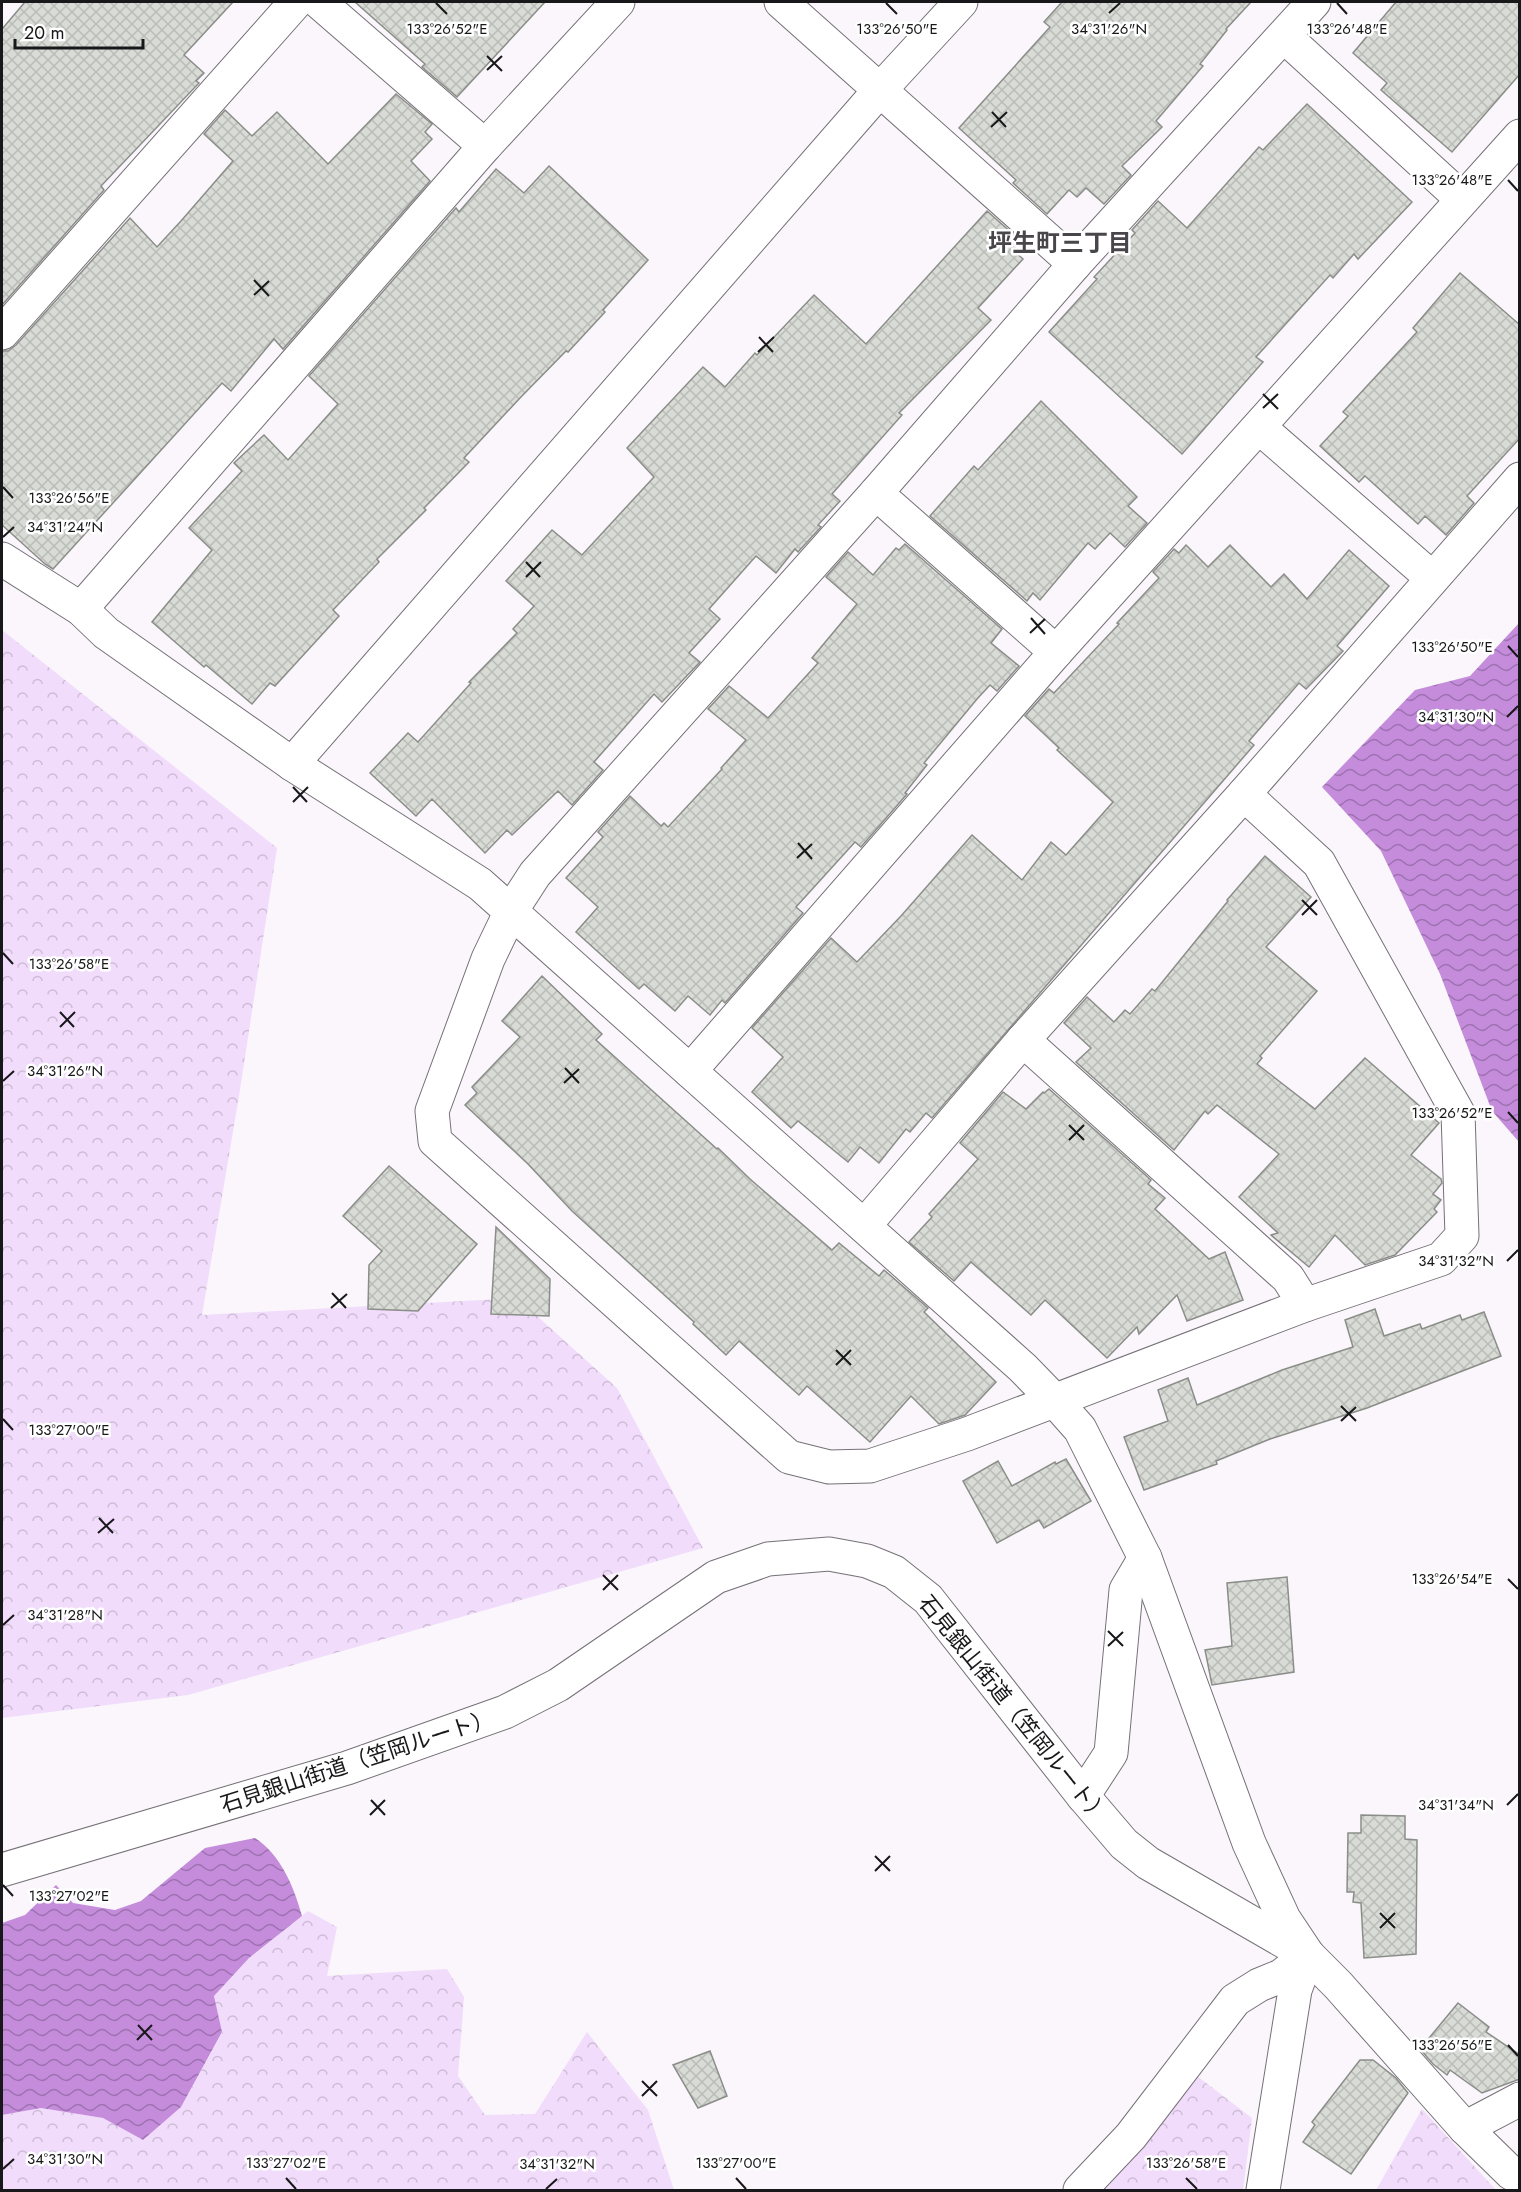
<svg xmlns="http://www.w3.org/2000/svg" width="1521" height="2192" viewBox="0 0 1521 2192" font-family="Jost,'Noto Sans JP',sans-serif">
  <defs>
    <pattern id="forest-crowns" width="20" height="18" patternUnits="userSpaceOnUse" patternTransform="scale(1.5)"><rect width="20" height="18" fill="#f1dcfb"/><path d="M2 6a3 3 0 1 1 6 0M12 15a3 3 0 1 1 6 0" fill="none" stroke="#cebcd7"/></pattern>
    <pattern id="water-waves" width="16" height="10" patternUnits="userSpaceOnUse" patternTransform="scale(1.5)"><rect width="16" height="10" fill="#c48cdb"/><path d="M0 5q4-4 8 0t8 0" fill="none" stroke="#9e71b1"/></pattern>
    <pattern id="building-cross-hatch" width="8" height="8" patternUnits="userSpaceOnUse" patternTransform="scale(1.5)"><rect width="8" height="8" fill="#d9dcd6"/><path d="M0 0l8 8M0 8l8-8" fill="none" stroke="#babcb7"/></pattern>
  </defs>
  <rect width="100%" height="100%" fill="#faf6fc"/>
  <g fill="url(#forest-crowns)">
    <polygon points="2,630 277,848 239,1096 202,1315 517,1298 617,1388 703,1548 188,1695 2,1718"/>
    <polygon points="308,1911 337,1927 327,1976 447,1969 464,1997 458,2076 485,2115 535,2114 587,2032 648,2110 674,2190 2,2190 2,2115 41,2108 103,2118 143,2140 181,2107 222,2033 214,1996 249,1958"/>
    <polygon points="1197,2076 1252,2118 1243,2190 1097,2190"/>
    <polygon points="1422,2109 1496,2190 1376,2190"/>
  </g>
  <g fill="url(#water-waves)">
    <polygon points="1519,623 1519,1142 1492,1111 1440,974 1381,851 1322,787 1415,690 1470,676"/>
    <path d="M255,1838C281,1855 294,1887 302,1916L249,1958L214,1996L222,2032L181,2107L143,2140L103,2118L41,2108L2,2115V1923L25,1915L56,1885L73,1903L115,1910L141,1901L205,1848Z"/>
  </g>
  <g fill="url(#building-cross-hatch)" stroke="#8b8e88" stroke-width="1.5">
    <polygon points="25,2 233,2 184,55 204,73 196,81 199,83 101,186 104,190 2,305 2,29"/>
    <polygon points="355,2 545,2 457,97 422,67 425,64"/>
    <polygon points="1062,2 1251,2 1226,29 1227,30 1200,64 1203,66 1156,121 1162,127 1122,166 1131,175 1104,204 1086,188 1077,197 1069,190 1047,214 1013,183 1016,180 959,128 1050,27 1044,22"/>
    <polygon points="1396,2 1520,2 1520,74 1452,152 1381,90 1387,83 1353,53"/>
    <polygon points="396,94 432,124 425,132 432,139 411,161 430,181 283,349 274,339 231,391 222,383 53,569 45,564 2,525 2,351 8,351 16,345 130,218 157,247 181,221 233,161 204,134 225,110 252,136 277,112 328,164"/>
    <polygon points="1307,104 1412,202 1358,259 1354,254 1333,278 1330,275 1256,357 1263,362 1182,454 1049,332 1097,279 1094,277 1135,233 1132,230 1158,201 1187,228 1259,147 1263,150"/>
    <polygon points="549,166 648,260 603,310 605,312 568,352 566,351 520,398 464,458 469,462 424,508 426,510 377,559 379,562 333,610 339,616 275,686 270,683 252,704 206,665 204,667 152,622 212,550 189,528 242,471 234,463 264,435 288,460 338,404 309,376 456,208 459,212 496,169 524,193"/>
    <polygon points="987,211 1022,242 1013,250 1023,259 978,308 991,320 899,413 902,415 832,494 840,501 818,525 821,527 798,552 795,549 776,573 756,556 709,609 720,619 689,653 700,662 662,702 654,694 594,762 603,770 572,805 558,791 512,835 507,830 485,853 432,799 416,816 370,773 408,733 418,742 471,683 469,682 517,633 513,629 534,606 506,581 552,530 582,555 654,477 627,448 703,367 725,387 755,353 757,355 814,295 866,344"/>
    <polygon points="1460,273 1520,325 1520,438 1467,496 1474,503 1446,535 1425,516 1418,524 1365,476 1359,482 1320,446 1348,416 1343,412 1417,332 1413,328"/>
    <polygon points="1041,401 1137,497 1128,506 1147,523 1125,547 1110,533 1095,549 1088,543 1040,600 1033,593 1027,601 930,516 974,466 978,470"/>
    <polygon points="905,544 1002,629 991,643 1019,666 997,691 990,685 977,699 924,763 927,765 905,793 907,794 861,847 855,842 796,907 803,913 725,1003 722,1000 710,1015 688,996 675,1011 644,984 639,989 576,932 598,907 566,878 603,837 598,832 630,796 661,826 664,823 668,827 722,769 721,768 746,740 708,709 729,686 768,718 818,663 812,658 857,604 826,577 848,552 873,575 896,548 899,550"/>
    <polygon points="1186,545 1208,567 1230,545 1271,587 1284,574 1307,599 1349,550 1389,586 1337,646 1343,651 1306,689 1299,683 1249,741 1254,745 932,1118 926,1113 910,1132 906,1129 879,1163 860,1147 848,1162 798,1121 791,1128 752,1092 783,1057 752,1028 831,938 857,962 901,916 972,835 1022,880 1051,842 1066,855 1113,802 1057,750 1059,748 1025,716 1049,689 1054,693 1119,624 1117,623 1159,578 1153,572 1174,549 1179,553"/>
    <polygon points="1265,856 1311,897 1266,947 1317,991 1260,1056 1262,1058 1257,1064 1315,1109 1365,1058 1439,1123 1411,1155 1441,1179 1442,1183 1433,1194 1441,1200 1434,1209 1437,1212 1395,1255 1365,1265 1335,1235 1309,1267 1271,1235 1278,1233 1239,1197 1279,1154 1217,1105 1208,1114 1205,1111 1174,1150 1076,1062 1091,1048 1064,1023 1087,997 1114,1022 1125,1010 1130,1014 1152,989 1155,991 1228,901 1227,900"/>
    <polygon points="542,976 602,1034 596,1040 717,1149 718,1148 750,1179 832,1250 839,1243 879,1276 884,1270 928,1308 924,1312 996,1382 965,1415 939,1424 911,1396 870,1442 807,1386 799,1395 739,1341 726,1355 693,1324 694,1322 572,1211 528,1164 465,1105 477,1093 472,1087 520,1037 502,1021"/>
    <polygon points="1049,1089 1151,1180 1148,1184 1165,1198 1155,1209 1209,1259 1225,1252 1243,1300 1187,1321 1177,1295 1139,1334 1137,1327 1107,1358 1045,1300 1031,1315 971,1262 954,1281 909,1242 932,1217 929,1214 978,1159 960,1143 1003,1092 1026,1109 1043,1092 1044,1093"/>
    <polygon points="389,1166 477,1244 418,1311 368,1309 369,1265 382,1251 343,1216"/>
    <polygon points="496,1227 550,1279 549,1316 491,1314"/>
    <polygon points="1375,1309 1384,1336 1420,1324 1422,1329 1460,1315 1462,1320 1484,1312 1501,1356 1367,1408 1270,1439 1216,1461 1217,1464 1144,1490 1124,1437 1168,1421 1158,1390 1188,1378 1197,1405 1282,1370 1353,1347 1345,1320"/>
    <polygon points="1066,1459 1091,1501 1044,1528 1039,1520 997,1543 963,1481 998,1461 1012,1486 1055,1462 1056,1464"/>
    <polygon points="1287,1577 1294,1672 1212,1685 1205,1650 1232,1646 1227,1583"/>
    <polygon points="1361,1815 1405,1816 1405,1839 1417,1840 1416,1954 1364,1958 1361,1903 1353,1902 1354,1892 1347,1892 1348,1833 1361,1833"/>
    <polygon points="1458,2003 1489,2027 1486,2032 1520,2055 1520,2079 1482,2093 1450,2070 1447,2075 1433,2064 1420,2049"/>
    <polygon points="710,2051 727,2096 698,2108 673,2065"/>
    <polygon points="1360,2060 1373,2060 1396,2078 1408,2093 1351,2174 1303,2142 1315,2125 1312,2122"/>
  </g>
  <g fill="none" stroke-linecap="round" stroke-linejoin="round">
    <defs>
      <g id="minor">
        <polyline points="319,2 485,146"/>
        <polyline points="781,2 1075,264"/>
        <polyline points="1284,36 1462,199"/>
        <polyline points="2,333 296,2"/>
        <polyline points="1259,427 1432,578"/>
        <polyline points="876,493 1056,652"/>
        <polyline points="2,559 81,609 106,633 292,764 480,884 1023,1368 1056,1402 1080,1429 1145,1558 1249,1843 1284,1919 1308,1955 1338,1985 1465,2128 1511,2173 1520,2178"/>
        <polyline points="81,609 485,146 618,2"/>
        <polyline points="292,764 879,91 961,2"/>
        <polyline points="1244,794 1319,863 1458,1113 1462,1236 1441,1259 1305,1305 967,1434 870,1466 829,1467 789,1457 435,1141 432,1111 488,959 511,911 535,874 876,493 1075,264 1314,2"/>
        <polyline points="1023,1040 1288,1278 1305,1305"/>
        <polyline points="690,1071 1056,652 1520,136"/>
        <polyline points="864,1226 1023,1040 1244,794 1520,479"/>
        <polyline points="1083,1796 1111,1753 1126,1590 1145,1558"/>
        <polyline points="2,1870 347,1768 505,1712 558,1685 716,1577 768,1559 829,1554 867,1561 894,1572 928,1599 1083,1796 1124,1844 1148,1863 1304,1953"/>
        <polyline points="1465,2128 1520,2099"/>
        <polyline points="1080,2190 1131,2136 1235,2000 1259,1985 1281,1976 1308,1955"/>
        <polyline points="1263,2190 1295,1990 1308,1955"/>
      </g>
    </defs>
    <use href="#minor" stroke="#757177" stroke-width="35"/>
    <use href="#minor" stroke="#fff" stroke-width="33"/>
  </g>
  <path fill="none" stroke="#181719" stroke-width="2" d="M436,3L447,14M886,3L897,14M1337,3L1347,14M1109,13L1120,3M487,56L502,71M487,70L502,56M992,112L1006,127M991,127L1007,112M1508,180L1518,191M254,280L269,296M254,295L269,281M759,337L773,352M758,352L774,337M1263,394L1278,409M1263,408L1278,394M3,487L13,498M3,537L14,527M526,562L540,577M526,577L541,562M1031,618L1045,634M1030,633L1045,619M1508,646L1518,657M1507,717L1518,706M293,787L307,802M293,802L308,787M798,843L812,859M797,858L812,844M1302,900L1317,915M1302,915L1317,900M3,953L13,964M60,1012L74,1027M60,1027L75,1012M565,1068L579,1083M3,1081L14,1071M564,1083L579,1069M1508,1112L1518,1123M1069,1125L1084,1140M1069,1140L1084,1125M1507,1261L1518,1250M332,1293L346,1308M331,1308L347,1294M836,1350L851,1365M836,1365L851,1350M1341,1406L1356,1421M3,1419L13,1430M1341,1421L1356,1407M99,1518L113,1533M98,1533L114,1519M603,1575L618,1590M1508,1579L1518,1589M603,1590L618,1575M3,1625L14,1615M1108,1631L1123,1646M1108,1646L1123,1632M371,1800L385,1815M1507,1805L1518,1794M370,1815L385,1800M875,1856L890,1871M875,1871L890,1856M3,1885L13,1896M1380,1913L1395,1928M1380,1928L1395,1913M138,2025L152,2040M137,2040L152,2025M1508,2045L1518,2056M642,2081L657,2096M642,2096L657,2081M3,2169L14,2159M286,2178L296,2189M736,2178L746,2189M1186,2178L1197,2189M546,2189L557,2179"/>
  <g text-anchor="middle" stroke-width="5" stroke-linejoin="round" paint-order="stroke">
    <g font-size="22" fill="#181719" stroke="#fff">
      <text transform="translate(1014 1709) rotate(51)" y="8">石見銀山街道（笠岡ルート）</text>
      <text transform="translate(357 1761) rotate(-18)" y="8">石見銀山街道（笠岡ルート）</text>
    </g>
    <g font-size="24" font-weight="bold" fill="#49464b" stroke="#fff">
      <text x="1060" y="251">坪生町三丁目</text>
    </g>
  </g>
  <g font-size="15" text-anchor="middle" fill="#181719" stroke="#fff" stroke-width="5" stroke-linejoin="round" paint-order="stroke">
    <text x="1109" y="34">34°31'26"N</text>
    <text x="447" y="34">133°26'52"E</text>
    <text x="897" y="34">133°26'50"E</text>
    <text x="1347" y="34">133°26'48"E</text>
    <text x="1452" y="185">133°26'48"E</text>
    <text x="69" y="503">133°26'56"E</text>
    <text x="65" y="532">34°31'24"N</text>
    <text x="1452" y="652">133°26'50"E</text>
    <text x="1456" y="722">34°31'30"N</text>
    <text x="69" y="969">133°26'58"E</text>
    <text x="65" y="1076">34°31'26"N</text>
    <text x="1452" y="1118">133°26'52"E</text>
    <text x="1456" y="1266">34°31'32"N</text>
    <text x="69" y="1435">133°27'00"E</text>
    <text x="1452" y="1584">133°26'54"E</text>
    <text x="65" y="1620">34°31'28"N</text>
    <text x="1456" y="1810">34°31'34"N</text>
    <text x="69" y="1901">133°27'02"E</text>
    <text x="1452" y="2050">133°26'56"E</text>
    <text x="65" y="2164">34°31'30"N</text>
    <text x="286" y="2168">133°27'02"E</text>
    <text x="736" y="2168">133°27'00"E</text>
    <text x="1186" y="2168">133°26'58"E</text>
    <text x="557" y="2169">34°31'32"N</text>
  </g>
  <rect width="1521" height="2192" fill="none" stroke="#181719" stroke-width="6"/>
  <path d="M15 39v9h128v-9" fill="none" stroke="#181719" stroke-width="3"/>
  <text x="24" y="39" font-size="18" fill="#181719" stroke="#ffffff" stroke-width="4.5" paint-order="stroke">20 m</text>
</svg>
